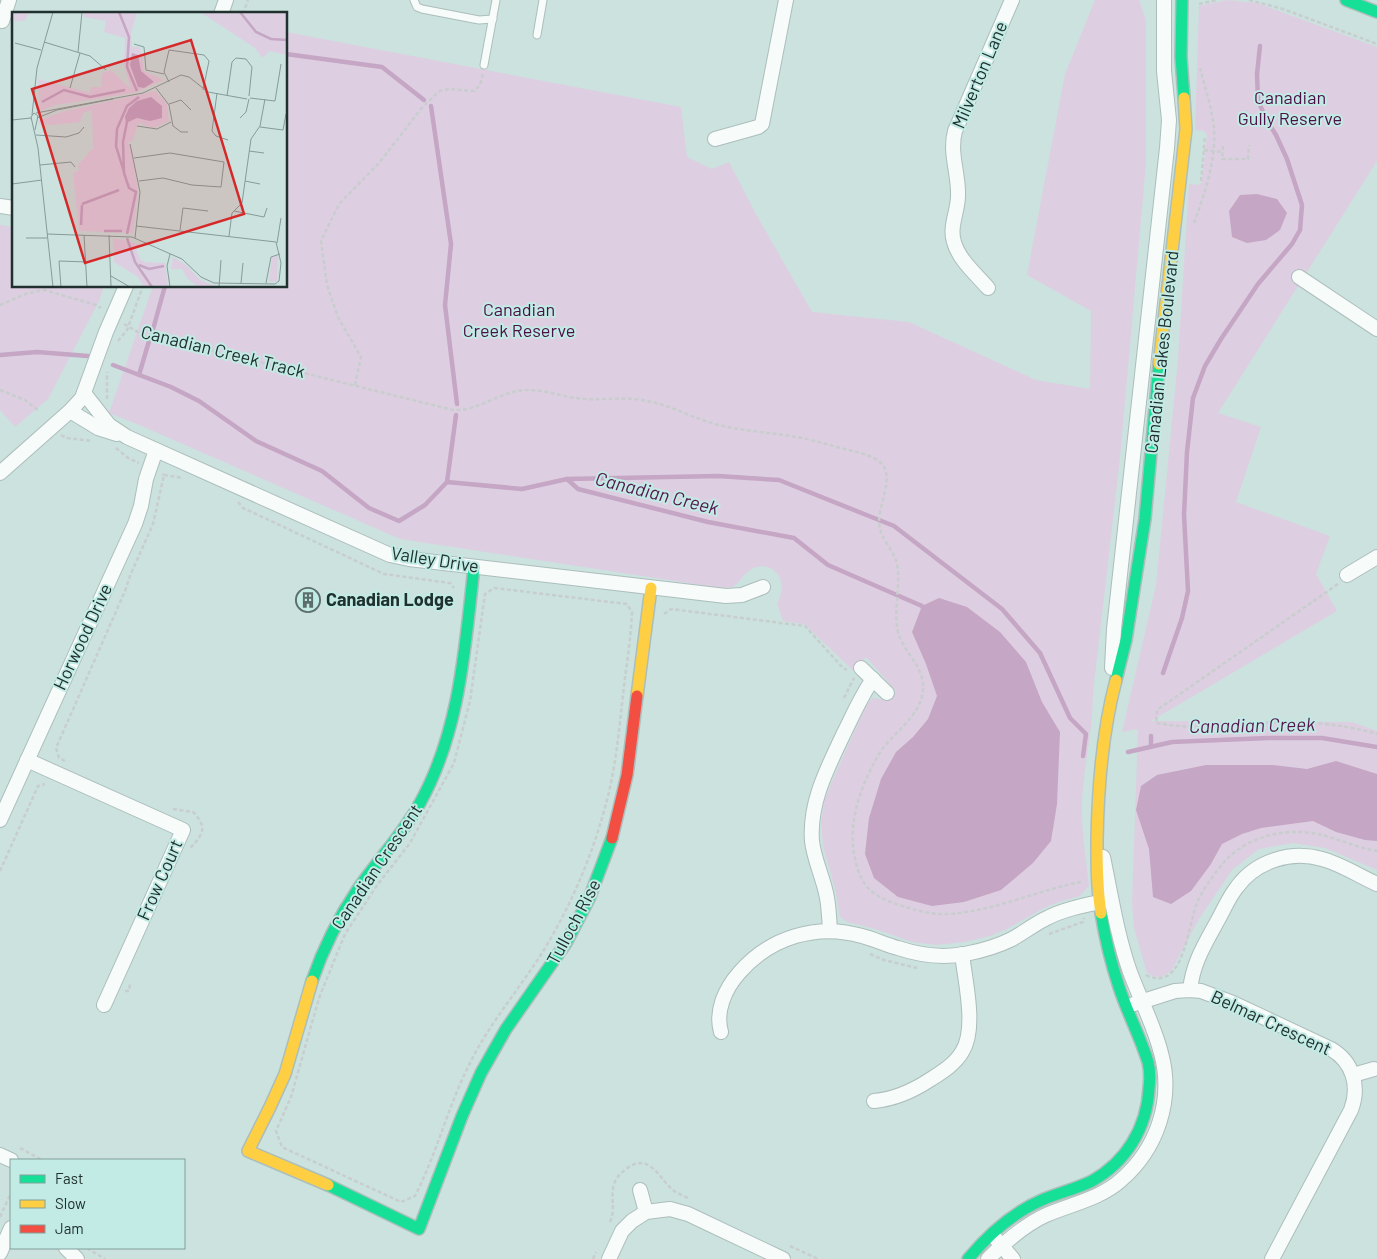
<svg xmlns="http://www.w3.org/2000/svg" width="1377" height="1259" viewBox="0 0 1377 1259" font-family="Barlow,sans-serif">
  <rect width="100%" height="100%" fill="#cbe2df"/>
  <g fill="#ddcfe1">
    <path d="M1095,0H1139L1146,20V163L1120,458L1093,693C1093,729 1084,765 1082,801C1081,829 1086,858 1089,886L1080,896L1059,902L1044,908L1007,929L990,936L965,942L936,945L912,942L875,929L847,922L840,917L835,889L823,846L821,821L825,799L833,779L867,704L873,698L881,699L885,701L896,691L866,657L854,671L804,624L783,621L777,603C789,585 777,560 754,568C745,571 741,581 733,587L721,588L400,539L137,424L109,413L153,286H286V32L681,107L687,157L712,169L729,162L757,216L812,312L909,322L1036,380L1090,389L1091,311L1027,275L1065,74Z"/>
    <polygon points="1227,0 1257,3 1377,47 1377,161 1218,413 1261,427 1236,502 1330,536 1316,574 1337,611 1151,721 1352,722 1377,731 1377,870 1325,848 1293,843 1259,849 1232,870 1199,919 1171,971 1161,977 1156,977 1147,973 1134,928 1132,903 1138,729 1122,732 1156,585 1178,360 1189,184 1199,185 1202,182 1207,135 1204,131 1195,130 1199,6"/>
    <polygon points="0,225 14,227 14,286 104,286 99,301 48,399 15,427 0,410"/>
  </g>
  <g fill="#c5a6c4">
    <polygon points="1257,194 1277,199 1287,213 1280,230 1266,240 1247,243 1232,237 1229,211 1240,195"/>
    <polygon points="939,598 967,607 1000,632 1026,662 1042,702 1060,732 1057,804 1051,841 1033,863 1001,890 964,902 932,906 898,897 874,878 865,854 869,818 881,779 896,752 913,737 928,719 937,696 926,664 912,632 922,606"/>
    <polygon points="1336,761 1377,774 1377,841 1365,840 1336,832 1313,821 1261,828 1242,834 1222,844 1211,864 1191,891 1171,904 1153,897 1149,849 1136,810 1141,786 1157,775 1206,765 1273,765 1307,769"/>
  </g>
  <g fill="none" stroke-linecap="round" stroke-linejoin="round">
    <g stroke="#c5a6c4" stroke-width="4.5">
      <polyline points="286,54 382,67 424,100"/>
      <polyline points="431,106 451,244 445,305 457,404"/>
      <polyline points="152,333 165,286"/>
      <polyline points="0,355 37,352 88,356"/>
      <polyline points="113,365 171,387 199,401 256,441 322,471 369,508 399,521 425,505 447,482 522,489 567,479 578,489 708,522 794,538 828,565 922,606 924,610"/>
      <polyline points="139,375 149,341"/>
      <polyline points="567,479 718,476 779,480 894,526 1002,609 1040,653 1070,718 1086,734 1083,756"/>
      <polyline points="447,482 456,415"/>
      <polyline points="1163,673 1182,618 1188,591 1184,515 1187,452 1193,398 1205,366 1221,339 1258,284 1292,244 1300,230 1302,205 1287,159 1276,135 1266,119 1258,100 1257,74 1260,46"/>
      <polyline points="1151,736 1151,747"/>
      <polyline points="1128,752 1172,742 1268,738 1322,738 1377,747"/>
    </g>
    <defs>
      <g id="lane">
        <polyline points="414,0 417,7 422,9 479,20 493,19"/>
        <polyline points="537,35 543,0"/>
        <polyline points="484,65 496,0"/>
      </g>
      <g id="street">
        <polyline points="221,14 226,0"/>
        <polyline points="2,21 9,0"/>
        <polyline points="715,139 758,127 762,124 786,0"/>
        <polyline points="0,206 14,208"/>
        <polyline points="1299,277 1377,329"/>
        <path d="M988,288C976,274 959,260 954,242C949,227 958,211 958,196C959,174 949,153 955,131L1012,0"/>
        <polyline points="84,393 109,425 127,437 390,555 409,559 726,596 742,595 763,587"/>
        <polyline points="70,411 98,428 117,434"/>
        <polyline points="0,473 70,411 82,398 106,332 126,286"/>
        <polyline points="1347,575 1377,557"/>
        <polyline points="861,668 887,693"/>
        <polyline points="1112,668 1114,629 1167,148 1169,120 1164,71 1164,0"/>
        <polyline points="27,760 183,830 104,1005"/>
        <polyline points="0,820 135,524 141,506 146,479 156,450"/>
        <path d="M830,930C829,918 829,905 826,893C822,875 814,859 812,841C809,802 828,767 844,733C853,715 861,696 873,679"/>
        <path d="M1190,990C1193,962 1205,944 1218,920C1224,909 1229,897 1237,887C1256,861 1291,850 1322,859C1341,864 1359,876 1377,884"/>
        <path d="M1134,1004L1175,991L1190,990L1201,991L1233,1003L1331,1049C1353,1062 1360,1086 1351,1110L1272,1259"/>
        <path d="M721,1032C715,1011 725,989 739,973C770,937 817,923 862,936C874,939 886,945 898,948C919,955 943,958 965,954C981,951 998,946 1012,939C1023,933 1033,925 1045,919C1063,909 1086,905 1106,901"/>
        <polyline points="1353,1075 1374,1069"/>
        <path d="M874,1101C896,1099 913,1091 931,1079C942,1072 955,1064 962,1052C977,1029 965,981 962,954"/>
        <polyline points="0,1155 11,1160"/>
        <polyline points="640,1190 646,1212"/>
        <polyline points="996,1239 1013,1259"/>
        <polyline points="66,1248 77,1259"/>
        <polyline points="0,1253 11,1228"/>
        <polyline points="609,1259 622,1231 632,1221 646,1212 670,1209 688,1214 783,1259"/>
        <path d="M988,1259C1005,1242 1024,1225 1046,1215C1071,1204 1100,1199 1121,1180C1157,1149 1174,1100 1161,1053C1154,1025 1140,999 1130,972C1117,935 1111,895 1103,857"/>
      </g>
      <g id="fast">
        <polyline points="1182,0 1181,57 1184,98"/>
        <polyline points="1346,0 1377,12"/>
        <polyline points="1116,680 1126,640 1145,519 1159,364"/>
        <path d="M312,981C323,949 339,917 358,889C378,860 403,834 420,803C460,731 465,647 474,567"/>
        <polyline points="328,1185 419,1229 462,1116 481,1073 506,1029 566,943 589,899 612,838"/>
        <path d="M968,1259C988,1235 1012,1213 1042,1200C1058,1193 1076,1189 1092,1181C1126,1162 1147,1128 1149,1088C1150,1080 1150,1070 1148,1062C1140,1036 1127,1012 1119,987C1111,963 1105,938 1101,913"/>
      </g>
      <g id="slow">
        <polyline points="1159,364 1186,129 1184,98"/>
        <polyline points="637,696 651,588"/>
        <path d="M1101,913C1097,889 1097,865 1097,840C1098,786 1102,732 1116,680"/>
        <polyline points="312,981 285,1074 270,1107 248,1151 328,1185"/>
      </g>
      <polyline id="jam" points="612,838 627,775 637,696"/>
    </defs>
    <use href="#lane" stroke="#acbebb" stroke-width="9"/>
    <use href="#street" stroke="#acbebb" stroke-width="16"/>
    <use href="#fast" stroke="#acbebb" stroke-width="14"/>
    <use href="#slow" stroke="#acbebb" stroke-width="14"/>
    <use href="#jam" stroke="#acbebb" stroke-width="14"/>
    <g stroke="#c8cecd" stroke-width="2.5" stroke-dasharray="4 2.5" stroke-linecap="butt">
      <polyline points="1249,0 1283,9 1377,44"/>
      <polyline points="1199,4 1217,0"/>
      <polyline points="243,14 248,0"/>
      <polyline points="1223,146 1222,159 1248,159 1249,145"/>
      <polyline points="1204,150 1222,152"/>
      <polyline points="1201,181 1205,136"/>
      <path d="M1194,223C1205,193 1216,161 1214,128C1212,108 1205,88 1200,68"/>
      <polyline points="0,305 25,294 44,290 96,305 101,308"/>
      <path d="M124,324L143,335L167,342L219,352L453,410C478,411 500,392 524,390C545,389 565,398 585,399C605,400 623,397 642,400C670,404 695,420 723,426C750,432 779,433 807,439C820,442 832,446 845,449C856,452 868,454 877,460C900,474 874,507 880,529C883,541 894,551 897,564C901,587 893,609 898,632C903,652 924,666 923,688C923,716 890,734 877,757C860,789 847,823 855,859C858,872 863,886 874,893C881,899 891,902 899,905C912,909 925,913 938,914C982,916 1037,890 1081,882"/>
      <polyline points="118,341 127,330 143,286"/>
      <polyline points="355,385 361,357 338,317 327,285 321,241 339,204 379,163 421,109 435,95 440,91 449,89 474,91 480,85 483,74"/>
      <polyline points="0,390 25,400 39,411"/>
      <polyline points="107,399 107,372"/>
      <polyline points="61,435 67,438 92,441"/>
      <polyline points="116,448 128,458 139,463"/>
      <polyline points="164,475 183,478"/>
      <polyline points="238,502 243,508 384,574 450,583 454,588"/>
      <path d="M1338,584L1157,710L1156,723C1175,726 1194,728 1214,727C1233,725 1252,723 1271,722C1307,721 1343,724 1377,734"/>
      <path d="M494,588L627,604L632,612C631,639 626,667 623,695C619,730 616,765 607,800C594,850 575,897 548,943C524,984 491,1020 470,1063C448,1106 437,1153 415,1196L401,1202L282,1147L276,1131L291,1097L319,998L345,934L378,884L410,843L454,763L470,701L485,594Z"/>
      <polyline points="664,614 671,609 805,626 843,668 847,670"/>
      <polyline points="844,698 854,678"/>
      <polyline points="65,761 59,758 56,748 125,591 130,576 153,524 164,475 162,474"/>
      <path d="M173,809L193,812C208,827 203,835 190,848"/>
      <polyline points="0,871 38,786 45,784"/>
      <polyline points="1049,934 1083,922 1084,918"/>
      <polyline points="870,954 884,960 917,968"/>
      <path d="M1146,975C1184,994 1188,924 1197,903C1203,889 1214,874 1224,862C1250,834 1290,826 1326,836C1343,841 1359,848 1377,851"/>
      <polyline points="125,991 129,991 130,983"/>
      <polyline points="20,1148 42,1160"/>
      <polyline points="0,1217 11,1193"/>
      <path d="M610,1222C616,1208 610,1198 614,1184C616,1178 621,1173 626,1169C650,1151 659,1179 673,1190C678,1194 684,1196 690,1199"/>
      <polyline points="790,1246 818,1259"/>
      <polyline points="87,1248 105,1259"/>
      <polyline points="593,1259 596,1252"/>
    </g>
    <use href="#lane" stroke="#f7fbfa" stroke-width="7"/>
    <use href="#street" stroke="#f7fbfa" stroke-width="14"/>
    <use href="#fast" stroke="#16e098" stroke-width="11"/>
    <use href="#slow" stroke="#ffcf43" stroke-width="11"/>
    <use href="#jam" stroke="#f24e42" stroke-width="11"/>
  </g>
  <defs>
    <symbol id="building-ring" viewBox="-11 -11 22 22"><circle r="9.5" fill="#c2ebe5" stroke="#5c6e6c" stroke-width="1.5"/><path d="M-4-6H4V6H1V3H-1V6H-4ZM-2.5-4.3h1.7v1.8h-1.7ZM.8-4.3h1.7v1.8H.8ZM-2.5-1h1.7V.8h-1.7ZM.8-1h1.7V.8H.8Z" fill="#5c6e6c"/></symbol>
  </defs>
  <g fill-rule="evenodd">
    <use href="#building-ring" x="294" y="586" width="28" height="28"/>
  </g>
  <g text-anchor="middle" stroke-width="4" stroke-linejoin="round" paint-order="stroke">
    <g font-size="18" fill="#20302e" stroke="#c2ebe5">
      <text transform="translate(980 75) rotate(-67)" y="6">Milverton Lane</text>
      <text transform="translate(223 352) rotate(14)" y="6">Canadian Creek Track</text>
      <text transform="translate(1162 352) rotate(-84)" y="6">Canadian Lakes Boulevard</text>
      <text transform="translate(435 560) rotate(9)" y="6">Valley Drive</text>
      <text transform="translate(83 637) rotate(-65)" y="6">Horwood Drive</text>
      <text transform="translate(377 867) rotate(-56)" y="6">Canadian Crescent</text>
      <text transform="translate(160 880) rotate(-66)" y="6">Frow Court</text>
      <text transform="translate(574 922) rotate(-62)" y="6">Tulloch Rise</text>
      <text transform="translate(1271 1023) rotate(25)" y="6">Belmar Crescent</text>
    </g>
    <g font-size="18" fill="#4e0e46" stroke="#c2ebe5">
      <text x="1290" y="104">Canadian<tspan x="1290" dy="21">Gully Reserve</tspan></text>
      <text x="519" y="316">Canadian<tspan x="519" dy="21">Creek Reserve</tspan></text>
    </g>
    <g font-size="18" font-weight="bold" fill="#20302e" stroke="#c2ebe5" text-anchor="start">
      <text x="326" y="606">Canadian Lodge</text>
    </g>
    <g font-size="19" font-style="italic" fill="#56174e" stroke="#c2ebe5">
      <text transform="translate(657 493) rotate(14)" y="7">Canadian Creek</text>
      <text transform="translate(1252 725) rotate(-1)" y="7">Canadian Creek</text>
    </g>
  </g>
  <g transform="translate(12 12)">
    <rect width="275" height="275" fill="#cbe2df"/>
    <path d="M0,0H15L17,2L12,9H0ZM72,0H125L119,21L120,35H128L132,59L152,68L122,81L44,93L28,99L26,67L78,81L79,75H89L90,62L99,58L119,77L112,52L113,26L92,20L94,9L72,5ZM188,0L275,1V43L258,39L250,46L243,36ZM143,79L155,92L157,109L142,116L126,111L121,128L116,131L120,137L126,179L121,221L67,219L61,161L67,158L66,153L81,136L80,98L71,101L68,110L41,113L27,112L26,109L50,100ZM101,226L127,232L124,237L128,247L133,250L153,251L156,275H132L126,265L102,250ZM266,244L265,269L257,270L260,245ZM161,245L174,253L188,268L205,275H186L175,266L170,257H159Z" fill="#ddcfe1"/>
    <path d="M120,41L126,43L129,59L142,70L132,76L126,75L118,53ZM139,85L150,94V106L138,109L125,106L114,111L113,105L117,96L125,89Z" fill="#c5a6c4"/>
    <path fill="none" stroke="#c5a6c4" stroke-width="2.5" d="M107,0L117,25L115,55L125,79M228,0L244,20L259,27L275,28M30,90L52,78L78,85L113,78M115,110L111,130L112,161L117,176L124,180L115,222M112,160L104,134L105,117L115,94L127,85M70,192L107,178M69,213L70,193M92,219H110M115,226L123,250L140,275M127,253L137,257L152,254"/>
    <path fill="none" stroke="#879b98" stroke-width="1" d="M32,30L78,44L94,58M3,31L29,38M122,32L132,35L134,58L152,62M66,40L70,0M157,70L152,60L157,38L192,43L197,49L191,78M58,76L68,41M144,76L157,93L161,114L169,120H176M205,81L200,119L204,124L216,128M215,84L220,50L224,46L234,47L240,55L237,84M238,86L263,89L269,52M157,92L169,88L179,98M24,101L131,81L169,63L177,65L196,80L235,87M20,103L25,56L41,0M25,106L45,98L101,87M228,106L234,100L237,87M0,108L19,106M125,114L145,117L159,110M248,115L271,118L274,102M23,118L26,104L22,101L19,105L26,136L41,275M24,123L54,125L67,121L72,115M118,132L128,180L123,226M237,139L252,141M122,146L158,141L212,150L209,175L180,173L151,166L127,169M28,153L59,150L63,155M233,169L248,172M0,172L30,168M222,199L252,205L255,196M168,218L171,196L196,199M35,222L120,225L170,247L189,265L202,271L263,272L267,269L269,251L264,230L124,214M72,223L75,275M97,223L99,275M217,224L220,201L230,191L239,127L248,114L253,87M14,226H35M265,231L269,206M158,242L155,254L158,275M99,264L118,275M229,271L231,251M254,271L259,245L268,242M49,275L47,249L76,250M207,275L209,248"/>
    <path fill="#d62828" fill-opacity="0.15" stroke="#d62828" stroke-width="2.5" d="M179,28L232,202L73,251L20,77Z"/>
    <rect width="275" height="275" fill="none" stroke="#20302e" stroke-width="2.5"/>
  </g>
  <rect x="10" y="1159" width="175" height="90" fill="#c2ebe5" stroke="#81a09c"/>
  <rect x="20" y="1175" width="25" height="8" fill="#16e098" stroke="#81a09c"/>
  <text x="55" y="1184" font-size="15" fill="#20302e">Fast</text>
  <rect x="20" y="1200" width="25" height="8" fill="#ffcf43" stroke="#81a09c"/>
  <text x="55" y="1209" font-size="15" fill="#20302e">Slow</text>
  <rect x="20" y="1225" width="25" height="8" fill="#f24e42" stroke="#81a09c"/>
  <text x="55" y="1234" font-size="15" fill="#20302e">Jam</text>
</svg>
